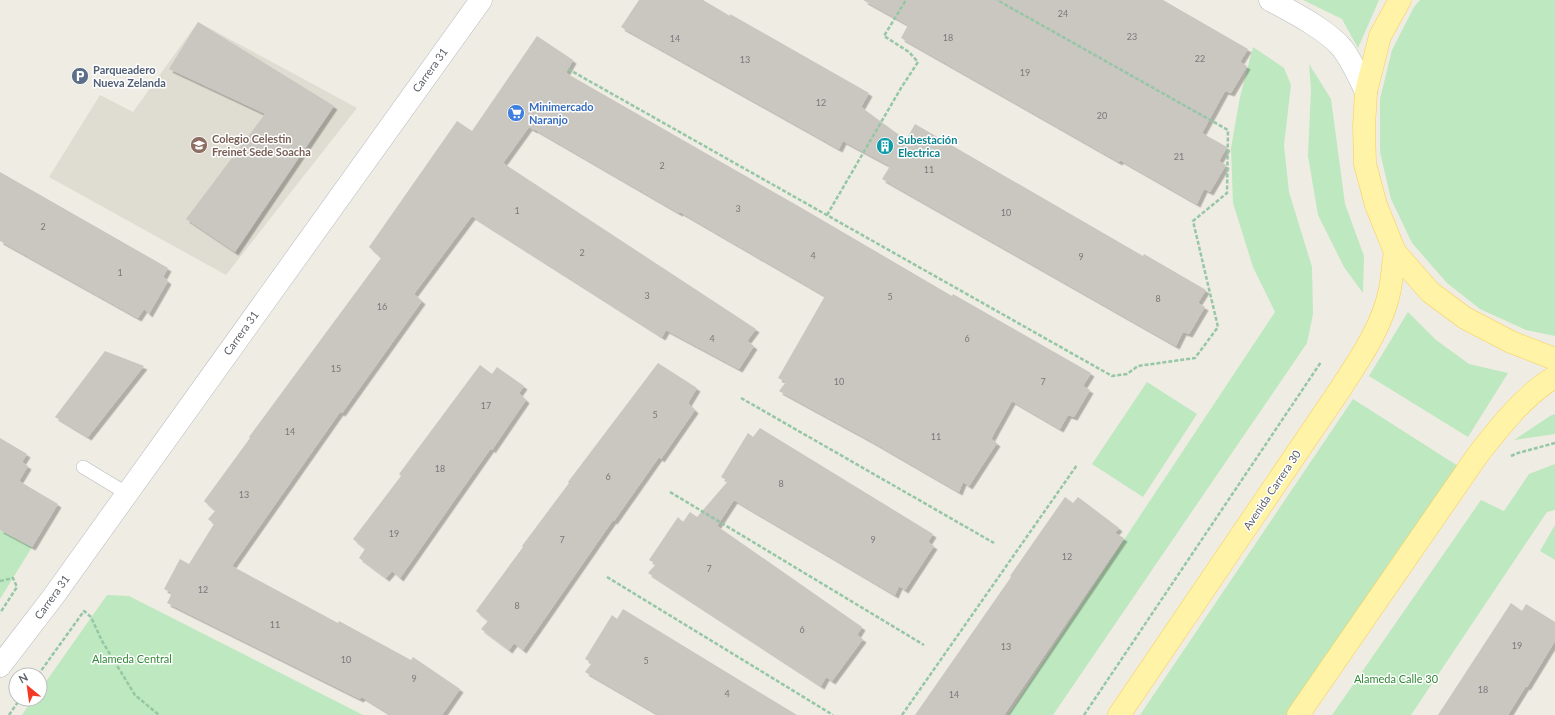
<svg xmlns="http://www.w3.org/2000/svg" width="1555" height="715" viewBox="0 0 1555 715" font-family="Lato,sans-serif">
  <defs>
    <filter id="shadow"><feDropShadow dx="3.5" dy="3.5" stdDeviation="0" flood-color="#0004"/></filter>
  </defs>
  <rect width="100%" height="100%" fill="#efece3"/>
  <polygon fill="#dfdcd2" points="198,22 357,108 226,275 49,177 100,95 133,112"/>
  <g fill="#bee8bf">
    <polygon points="1303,0 1379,0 1358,48 1342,19"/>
    <polygon points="1420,0 1555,0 1555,336 1526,330 1480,309 1447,283 1412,243 1391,199 1380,152 1380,99 1392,50 1414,7"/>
    <polygon points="1253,47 1284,68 1291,85 1284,145 1289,192 1312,267 1313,314 1307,343 1053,715 1008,715 1275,312 1253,267 1233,203 1231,148 1240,97"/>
    <polygon points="1309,64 1331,99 1345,204 1364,256 1363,293 1344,267 1318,215 1308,156 1311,89"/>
    <polygon points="1408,312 1436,340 1469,364 1508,373 1468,437 1369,376"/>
    <polygon points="1147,382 1197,414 1143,497 1092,464"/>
    <polygon points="1353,399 1458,466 1288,715 1140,715"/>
    <polygon points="1555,414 1555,434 1514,440 1550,416"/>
    <polygon points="1555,464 1555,510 1547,512 1411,715 1332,715 1481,500 1504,511 1529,474"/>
    <polygon points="1555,525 1555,560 1540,551"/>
    <polygon points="0,530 32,547 0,599"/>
    <polygon points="107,595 129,596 363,715 22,715 33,699 40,699 40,690"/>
  </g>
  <g fill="#cac6c0" filter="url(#shadow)">
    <polygon points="639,0 703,0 730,16 730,14 869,93 861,107 906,140 915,124 1143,256 1144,254 1206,290 1198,303 1205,307 1189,334 1183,332 1176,346 882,179 890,166 843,141 839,149 621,27"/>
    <polygon points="863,0 1163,0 1248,49 1240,62 1247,66 1231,93 1225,91 1202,133 1227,147 1219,161 1226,165 1210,192 1204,189 1197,204 1120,160 1119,162 901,38 908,25"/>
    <polygon points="198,22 334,106 235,252 186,219 265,114 169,69"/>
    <polygon points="537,36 573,60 566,73 800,207 952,296 953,294 1091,373 1083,386 1090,390 1074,417 1068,415 1060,429 1012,401 991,439 997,443 969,486 963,482 959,492 869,440 779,391 786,382 778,378 825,296 680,212 679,213 534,129 534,130 529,127 503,163 756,329 747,341 754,346 739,369 666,330 662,337 472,216 414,294 422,301 342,413 340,412 232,566 338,623 339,621 411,660 413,657 460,689 442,715 391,715 362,697 360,699 167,603 172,593 164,589 180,559 189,564 214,524 208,519 215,511 204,501 250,438 249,437 381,258 369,247 457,121 472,131"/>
    <polygon points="0,172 168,268 163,277 168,281 149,314 144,309 138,318 0,241"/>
    <polygon points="105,351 144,366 88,437 55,417"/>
    <polygon points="658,363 697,388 688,403 695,410 661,459 659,457 614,521 613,520 523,650 514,643 509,650 481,629 488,621 476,611 523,547 522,546 569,483 568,482"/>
    <polygon points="480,365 492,374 497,367 524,386 519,393 526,400 492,450 491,448 400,578 392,571 386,578 359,558 365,549 353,539 401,476 399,474"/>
    <polygon points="760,428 933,534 928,542 934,546 905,590 899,586 895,595 734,500 717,526 862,627 857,635 863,639 832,681 826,677 821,686 648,573 656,564 649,560 678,517 683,522 690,512 697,517 728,481 721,477 748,433 753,437"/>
    <polygon points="0,438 27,454 22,462 28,466 19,481 58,504 32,547 0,530"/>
    <polygon points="1065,497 1073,503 1078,497 1119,528 1115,533 1124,538 1004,715 915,715 1011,577 1010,576"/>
    <polygon points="1511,603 1522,611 1526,604 1555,622 1555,641 1527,687 1526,686 1508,715 1438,715"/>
    <polygon points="623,609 797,715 659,715 585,672 592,663 585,659 612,615 617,619"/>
  </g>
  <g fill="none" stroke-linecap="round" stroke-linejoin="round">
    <defs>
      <polyline id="lane" points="83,467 126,493"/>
      <polyline id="street" points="0,666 53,597 481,0"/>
      <path id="secondary" d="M1270,0C1292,12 1326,29 1342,48C1352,61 1359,77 1366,92"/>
      <g id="primary">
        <polyline points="1400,0 1380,36 1366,92 1364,126 1365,164 1376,205 1395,252 1430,292 1465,318 1511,342 1555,359"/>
        <path d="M1119,715L1341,388C1361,357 1383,325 1390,289C1392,277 1393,264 1395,252"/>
        <path d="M1298,715L1477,456C1497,430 1526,393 1555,377"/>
      </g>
    </defs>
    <use href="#lane" stroke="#b6b9be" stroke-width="14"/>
    <use href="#street" stroke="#b6b9be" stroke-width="23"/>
    <use href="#secondary" stroke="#b7bac0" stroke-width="23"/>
    <use href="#primary" stroke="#face51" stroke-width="23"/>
    <g stroke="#95c7a5" stroke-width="2.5" stroke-dasharray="4 2" stroke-linecap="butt">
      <polyline points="568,69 1112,376 1127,374 1138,366 1195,358 1218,327 1193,221 1227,193 1228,130 997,0"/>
      <polyline points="827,215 901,88 918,62 909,52 884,36 906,0"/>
      <polyline points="741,398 994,543"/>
      <polyline points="1511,456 1518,453 1555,443"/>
      <polyline points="670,492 924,645"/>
      <polyline points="607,577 833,715"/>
      <polyline points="0,581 13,578 17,587 0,613"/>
      <polyline points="38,675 84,611 91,617 102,641 135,695 159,715"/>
      <polyline points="9,715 20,699"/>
      <polyline points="902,715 1077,465"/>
      <polyline points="1084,715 1321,362"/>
    </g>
    <use href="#lane" stroke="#fff" stroke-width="13"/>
    <use href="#street" stroke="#fff" stroke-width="22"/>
    <use href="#secondary" stroke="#fff" stroke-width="22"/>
    <use href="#primary" stroke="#fff3a8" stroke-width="22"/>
  </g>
  <defs>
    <symbol id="parking-disc" viewBox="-11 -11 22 22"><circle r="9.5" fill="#5c6f8a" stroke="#fff"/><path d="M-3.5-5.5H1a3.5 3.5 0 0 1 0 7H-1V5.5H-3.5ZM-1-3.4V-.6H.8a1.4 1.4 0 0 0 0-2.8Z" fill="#fff"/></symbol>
    <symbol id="supermarket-disc" viewBox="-11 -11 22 22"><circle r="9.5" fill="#3f7fe0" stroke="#fff"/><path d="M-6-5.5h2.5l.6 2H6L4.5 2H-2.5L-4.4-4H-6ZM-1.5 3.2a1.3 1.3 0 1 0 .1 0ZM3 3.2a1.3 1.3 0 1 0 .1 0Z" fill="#fff"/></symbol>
    <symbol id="school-disc" viewBox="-11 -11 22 22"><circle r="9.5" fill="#8d6e63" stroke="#fff"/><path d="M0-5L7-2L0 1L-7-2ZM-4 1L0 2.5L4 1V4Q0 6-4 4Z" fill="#fff"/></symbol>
    <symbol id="building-disc" viewBox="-11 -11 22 22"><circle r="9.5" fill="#0f9aa8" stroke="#fff"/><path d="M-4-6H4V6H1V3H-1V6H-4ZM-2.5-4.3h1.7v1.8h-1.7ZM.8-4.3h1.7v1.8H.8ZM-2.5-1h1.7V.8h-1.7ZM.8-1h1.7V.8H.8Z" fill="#fff"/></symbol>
  </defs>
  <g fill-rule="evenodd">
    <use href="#parking-disc" x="70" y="66" width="20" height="20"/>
    <use href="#supermarket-disc" x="506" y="103" width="20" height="20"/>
    <use href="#school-disc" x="189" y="135" width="20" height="20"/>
    <use href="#building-disc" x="875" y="136" width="20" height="20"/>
  </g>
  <g text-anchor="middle" stroke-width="3" stroke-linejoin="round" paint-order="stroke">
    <g font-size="9" fill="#77797c">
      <text x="1063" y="17">24</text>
      <text x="1132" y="40">23</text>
      <text x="948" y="41">18</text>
      <text x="675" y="42">14</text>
      <text x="1200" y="62">22</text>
      <text x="745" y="63">13</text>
      <text x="1025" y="76">19</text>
      <text x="821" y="106">12</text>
      <text x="1102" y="119">20</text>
      <text x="1179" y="160">21</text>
      <text x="662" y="169">2</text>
      <text x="929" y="173">11</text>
      <text x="738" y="212">3</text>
      <text x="517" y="214">1</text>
      <text x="1006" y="216">10</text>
      <text x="43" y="230">2</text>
      <text x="582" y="256">2</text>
      <text x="813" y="259">4</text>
      <text x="1081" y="260">9</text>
      <text x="120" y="276">1</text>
      <text x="647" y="299">3</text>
      <text x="890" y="300">5</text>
      <text x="1158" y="302">8</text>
      <text x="382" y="310">16</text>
      <text x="712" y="342">4</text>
      <text x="967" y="342">6</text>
      <text x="336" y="372">15</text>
      <text x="839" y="385">10</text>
      <text x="1043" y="385">7</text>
      <text x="486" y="409">17</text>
      <text x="655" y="418">5</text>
      <text x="290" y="435">14</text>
      <text x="936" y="440">11</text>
      <text x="440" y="472">18</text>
      <text x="608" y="480">6</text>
      <text x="781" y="487">8</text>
      <text x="244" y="498">13</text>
      <text x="394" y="537">19</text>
      <text x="562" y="543">7</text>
      <text x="873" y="543">9</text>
      <text x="1067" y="560">12</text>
      <text x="709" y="572">7</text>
      <text x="203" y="593">12</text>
      <text x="517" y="609">8</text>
      <text x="275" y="628">11</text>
      <text x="802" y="633">6</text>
      <text x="1517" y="649">19</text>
      <text x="1006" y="650">13</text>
      <text x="346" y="663">10</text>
      <text x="646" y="664">5</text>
      <text x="414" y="682">9</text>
      <text x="1483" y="693">18</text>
      <text x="727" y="697">4</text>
      <text x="954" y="698">14</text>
    </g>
    <g font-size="11" font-weight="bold" fill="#4e5e75" stroke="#fff" text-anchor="start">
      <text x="93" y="74">Parqueadero<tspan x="93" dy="13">Nueva Zelanda</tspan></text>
    </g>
    <g font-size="11" fill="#5b5f65" stroke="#fff">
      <text transform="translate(430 70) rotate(-54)" y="4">Carrera 31</text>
      <text transform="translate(241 333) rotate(-54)" y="4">Carrera 31</text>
      <text transform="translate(1272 490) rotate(-56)" y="4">Avenida Carrera 30</text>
      <text transform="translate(52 597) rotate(-54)" y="4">Carrera 31</text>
    </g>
    <g font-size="11" font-weight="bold" fill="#366cbe" stroke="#fff" text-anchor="start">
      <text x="529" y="111">Minimercado<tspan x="529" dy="13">Naranjo</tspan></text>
    </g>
    <g font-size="11" font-weight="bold" fill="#785e54" stroke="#fff" text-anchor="start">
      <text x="212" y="143">Colegio Celestin<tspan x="212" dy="13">Freinet Sede Soacha</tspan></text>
    </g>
    <g font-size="11" font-weight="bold" fill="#0d838f" stroke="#fff" text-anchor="start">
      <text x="898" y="144">Subestación<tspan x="898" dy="13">Electrica</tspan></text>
    </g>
    <g font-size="11" fill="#308736" stroke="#fff">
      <text x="132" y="663">Alameda Central</text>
      <text x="1396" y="683">Alameda Calle 30</text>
    </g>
  </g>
  <g transform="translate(28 687) rotate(331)"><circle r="19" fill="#ffffff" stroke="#bdbfc1"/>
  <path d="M0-3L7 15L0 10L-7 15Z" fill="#f33925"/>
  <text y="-6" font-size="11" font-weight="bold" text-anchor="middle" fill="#5b5f65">N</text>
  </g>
</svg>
